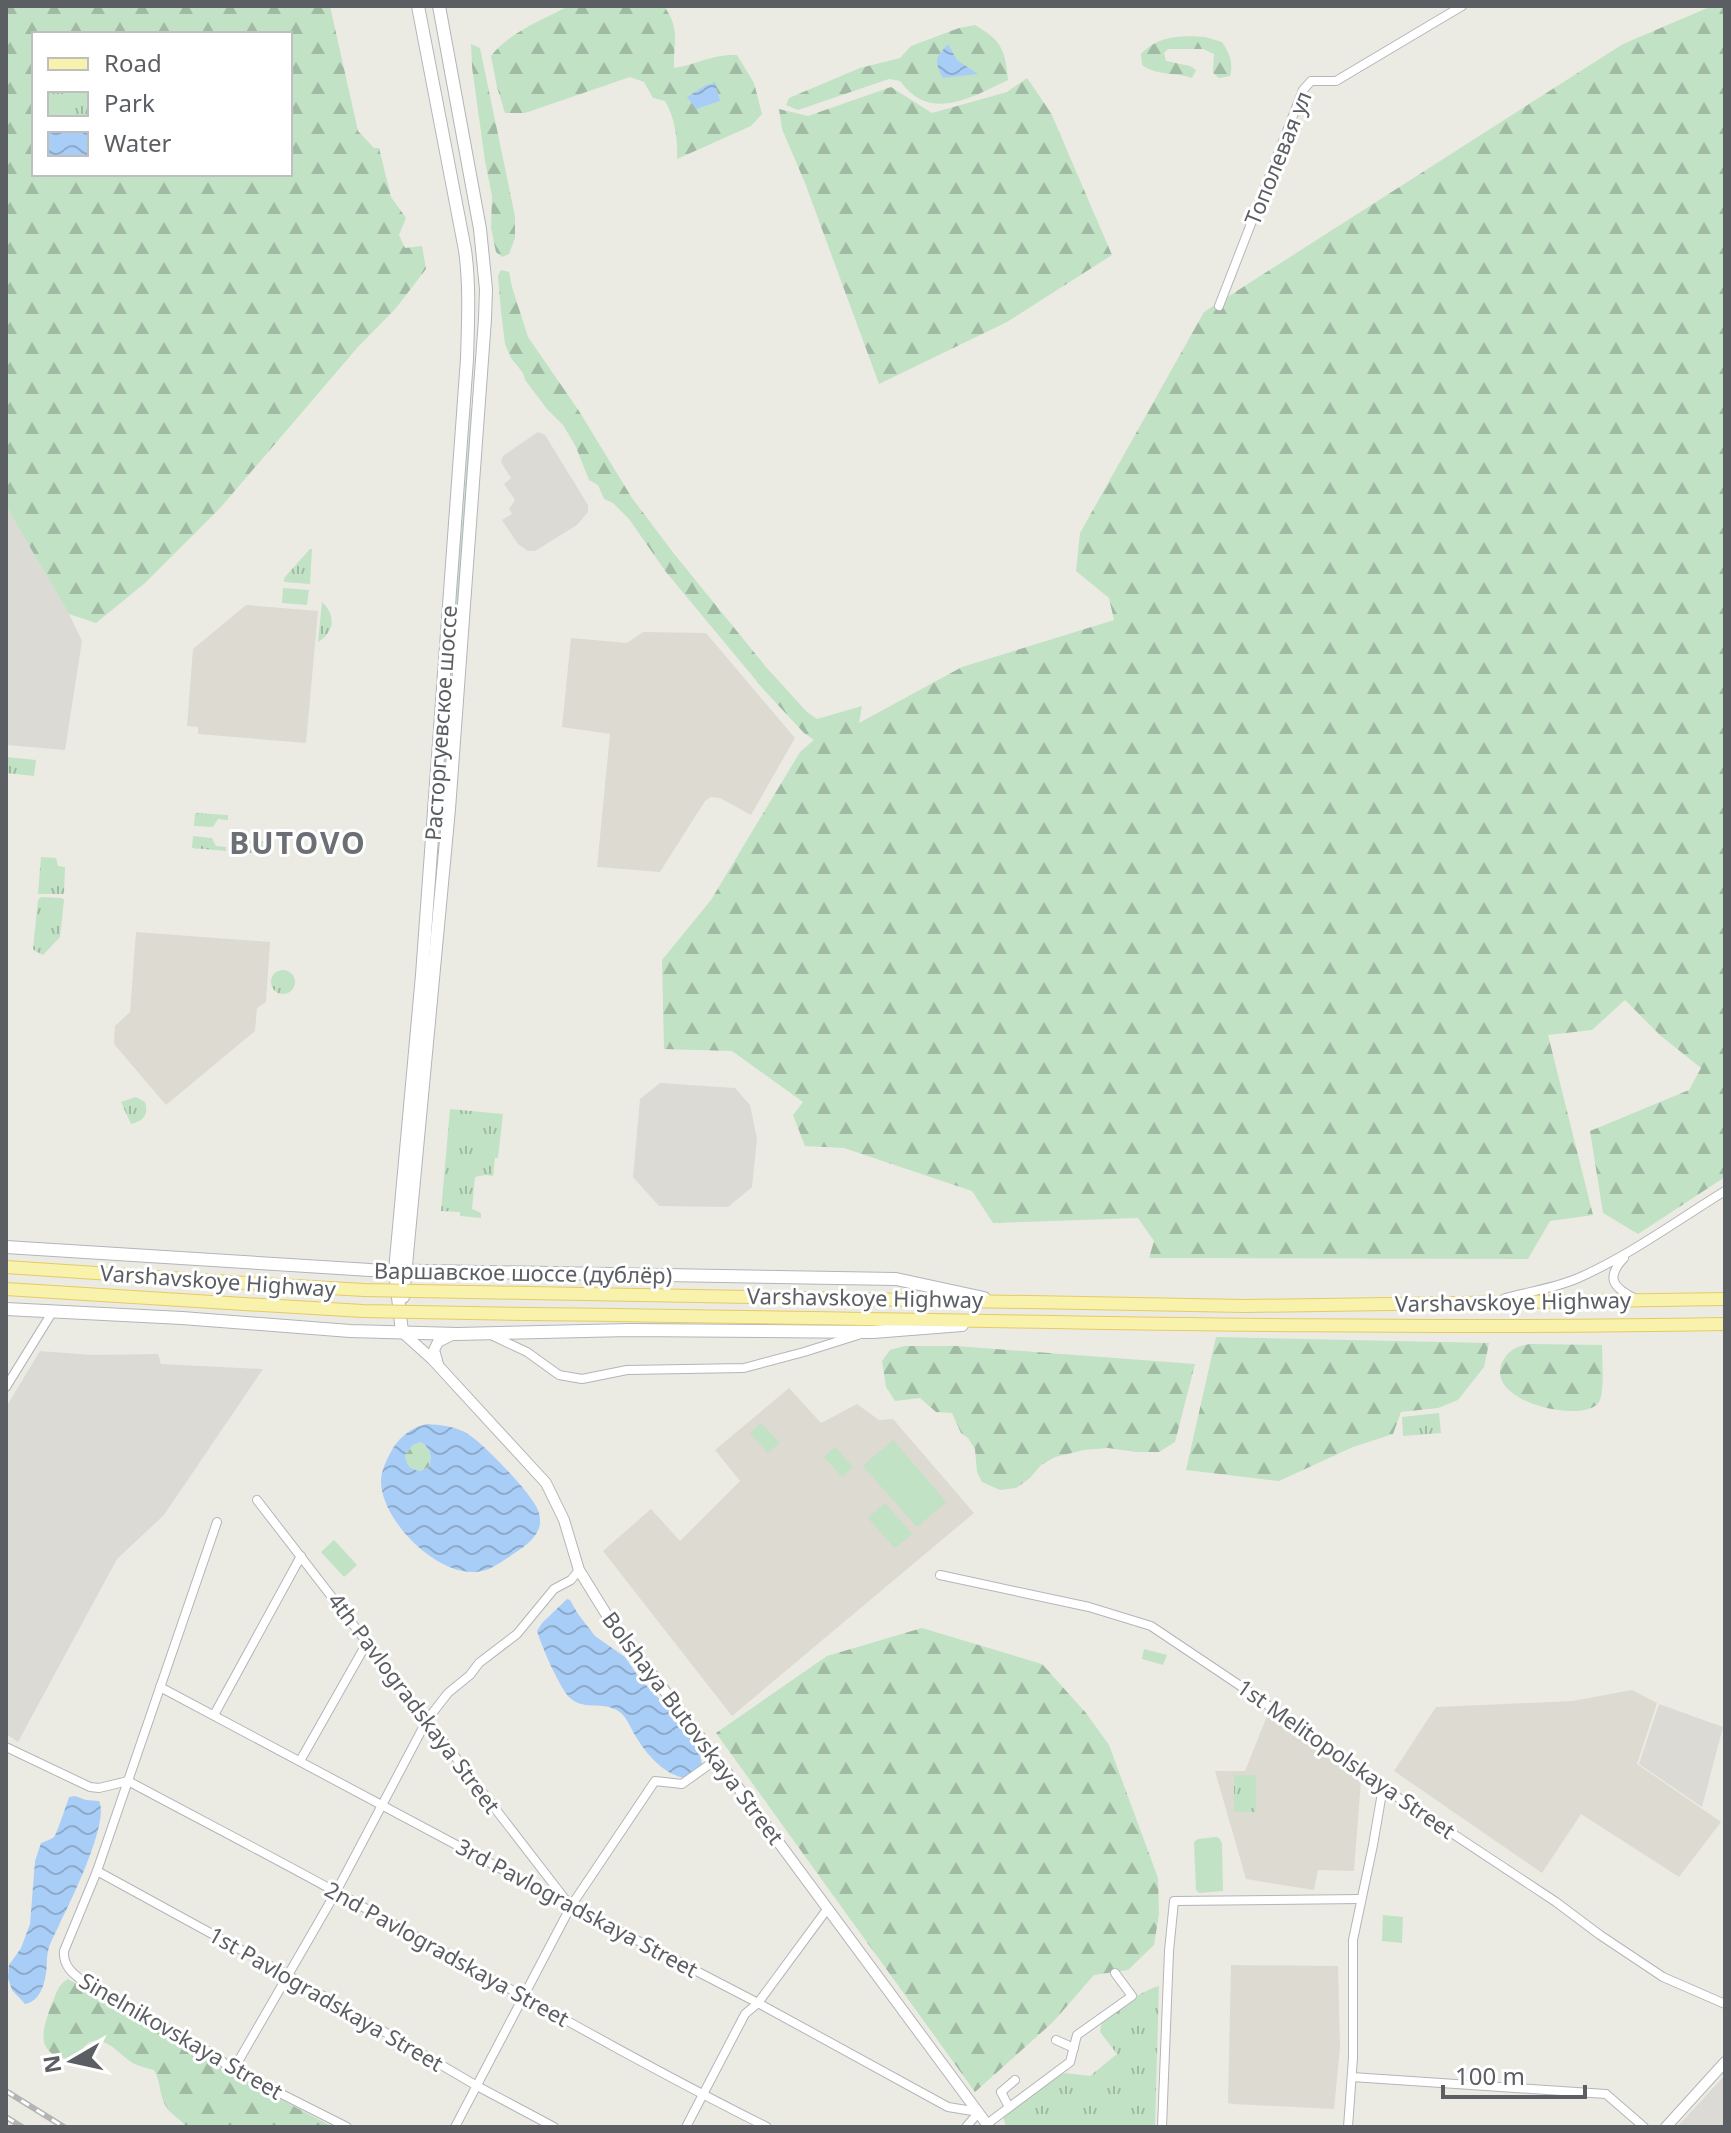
<svg xmlns="http://www.w3.org/2000/svg" width="1731" height="2133" viewBox="0 0 1731 2133" font-family="'Noto Sans',sans-serif">
  <defs>
    <pattern id="forest-firs" width="22" height="20" patternUnits="userSpaceOnUse" patternTransform="scale(2)"><rect width="22" height="20" fill="#c1e2c4"/><path d="M5 1l3.5 6h-7zM16 11l3.5 6h-7z" fill="#a0baa3"/></pattern>
    <pattern id="park-tufts" width="24" height="20" patternUnits="userSpaceOnUse" patternTransform="scale(2)"><rect width="24" height="20" fill="#c1e2c4"/><path d="M3 7l-1-3M5 7V3M7 7l1-3M15 17l-1-3M17 17v-4M19 17l1-3" fill="none" stroke="#a0baa3"/></pattern>
    <pattern id="water-waves" width="16" height="10" patternUnits="userSpaceOnUse" patternTransform="scale(2)"><rect width="16" height="10" fill="#a8cef8"/><path d="M0 5q4-4 8 0t8 0" fill="none" stroke="#8caacc"/></pattern>
  </defs>
  <rect width="100%" height="100%" fill="#ecebe3"/>
  <g fill="#dbdad5">
    <polygon points="538,432 545,435 588,505 588,512 577,525 535,551 528,551 518,544 502,520 512,514 509,509 515,500 504,484 511,478 501,462 503,456"/>
    <polygon points="6,506 69,614 82,641 65,750 6,745"/>
    <polygon points="660,1083 735,1088 750,1105 757,1139 752,1187 728,1207 659,1206 633,1177 640,1099"/>
    <polygon points="40,1351 92,1355 158,1354 161,1364 263,1369 164,1515 117,1559 18,1742 6,1734 6,1407"/>
    <polygon points="1659,1704 1723,1727 1702,1807 1639,1764"/>
    <polygon points="1725,2075 1725,2127 1677,2127"/>
  </g>
  <g fill="#dcdad1">
    <polygon points="246,605 318,611 306,743 198,734 198,727 187,726 193,649"/>
    <polygon points="643,632 706,633 795,738 751,815 720,798 711,797 705,801 660,872 597,867 610,734 562,727 571,638 627,643"/>
    <polygon points="136,932 270,942 266,1002 257,1008 255,1031 166,1105 114,1044 115,1026 130,1012"/>
    <polygon points="789,1388 821,1423 857,1404 879,1420 893,1419 974,1513 732,1716 603,1551 651,1509 680,1541 740,1481 715,1450"/>
    <polygon points="1632,1690 1657,1703 1637,1764 1721,1822 1679,1877 1581,1814 1542,1873 1394,1771 1436,1707 1573,1701"/>
    <polygon points="1267,1716 1361,1780 1354,1871 1318,1870 1314,1890 1246,1879 1215,1771 1245,1771"/>
    <polygon points="1231,1965 1338,1966 1340,2048 1334,2109 1232,2104 1228,2103"/>
  </g>
  <g fill="#c1e2c4">
    <polygon points="471,408 474,408 443,812 440,811"/>
    <polygon points="283,588 309,590 307,605 282,603"/>
    <polygon points="761,1423 779,1443 768,1453 750,1433"/>
    <polygon points="893,1440 946,1502 917,1527 863,1466"/>
    <polygon points="835,1447 853,1467 842,1477 824,1457"/>
    <polygon points="885,1503 912,1534 895,1548 868,1518"/>
    <polygon points="334,1540 357,1565 344,1577 321,1552"/>
    <polygon points="1144,1649 1167,1655 1163,1665 1142,1659"/>
    <polygon points="1216,1837 1219,1838 1222,1843 1223,1891 1199,1893 1196,1890 1194,1842 1198,1839"/>
    <polygon points="1383,1915 1403,1917 1402,1943 1382,1941"/>
  </g>
  <g fill="url(#forest-firs)" fill-rule="evenodd">
    <path d="M6,6H330L358,131L374,148H379L391,197L406,218L399,235L405,248L422,246L426,269L396,308L357,348L221,507L145,583L96,623L69,614L6,506ZM34,34H290V174H34Z"/>
    <path d="M569,6H664C681,30 673,42 674,68C699,64 711,54 737,55L754,83L762,114L751,126L677,159C678,140 675,118 665,101L653,98L644,82L630,77L525,113H505L497,87L491,56C510,32 542,20 569,6Z"/>
    <polygon points="1712,6 1725,6 1725,1177 1638,1234 1603,1213 1590,1131 1689,1090 1701,1068 1661,1036 1625,1000 1592,1030 1548,1035 1593,1215 1550,1221 1528,1259 1149,1258 1154,1241 1138,1218 993,1223 972,1191 844,1148 805,1146 793,1115 803,1102 732,1051 664,1049 662,960 711,900 800,752 814,740 804,733 764,690 666,572 629,519 613,503 604,499 598,485 589,480 576,447 563,425 547,409 525,380 523,373 511,358 505,344 501,312 498,276 501,270 509,272 512,287 528,337 579,411 632,498 675,555 766,667 807,712 817,719 862,706 859,723 962,667 1114,620 1109,598 1076,571 1080,533 1204,312 1623,44"/>
    <path d="M975,25C1002,41 1005,49 1008,80C972,97 930,123 900,81L889,79L798,110L786,105L789,98L860,68L900,58L911,46L959,28Z"/>
    <path d="M1189,36L1205,37L1222,42C1229,53 1234,62 1230,76L1219,78L1213,73L1214,54L1203,49H1168L1164,53L1166,61L1190,66L1196,70L1192,78C1175,72 1157,76 1142,65L1141,54C1156,39 1169,37 1189,36Z"/>
    <polygon points="471,44 480,48 515,216 515,238 509,254 502,257 496,252 491,228 492,196 485,161 472,67"/>
    <polygon points="1027,78 1051,113 1112,255 1007,322 879,384 805,183 782,129 779,109 808,116 891,87 932,113 1007,92"/>
    <polygon points="1216,1337 1489,1343 1484,1367 1458,1400 1438,1408 1401,1412 1393,1434 1353,1447 1279,1481 1186,1470"/>
    <path d="M1530,1344L1602,1345C1602,1358 1605,1392 1599,1402C1586,1425 1478,1402 1504,1359C1510,1349 1519,1346 1530,1344Z"/>
    <polygon points="905,1346 956,1346 1195,1364 1175,1442 1159,1452 1136,1452 1108,1448 1084,1450 1055,1457 1041,1465 1030,1478 1016,1488 1000,1490 982,1482 977,1472 975,1449 968,1438 961,1433 952,1413 936,1412 920,1398 895,1401 886,1387 882,1361 890,1350"/>
    <path d="M421,1442C431,1450 432,1455 429,1467L420,1471C409,1468 407,1466 405,1455L413,1445Z"/>
    <polygon points="922,1628 1042,1664 1086,1713 1109,1745 1158,1878 1159,1914 1154,1945 1128,1970 1094,1975 1053,2022 975,2092 716,1733 827,1656"/>
    <path d="M68,1979L201,2054L223,2069L333,2127H187C181,2120 172,2115 167,2108C159,2097 161,2081 154,2070C148,2068 141,2067 135,2064C122,2058 106,2034 90,2042C83,2046 79,2055 72,2060C35,2055 41,2033 51,2006C56,1995 57,1985 68,1979Z"/>
  </g>
  <g fill="url(#park-tufts)">
    <polygon points="310,549 312,549 310,584 284,582 284,578"/>
    <path d="M322,602C336,615 335,632 318,642Z"/>
    <polygon points="6,757 36,760 34,776 6,773"/>
    <polygon points="195,813 228,815 228,820 218,819 213,827 194,826"/>
    <polygon points="193,836 212,838 216,846 226,847 226,851 192,848"/>
    <polygon points="244,840 263,841 262,854 232,851 232,847 238,848"/>
    <polygon points="41,857 56,858 58,866 65,867 64,894 38,894"/>
    <polygon points="41,897 62,898 64,900 60,937 43,955 35,951 33,949 38,900"/>
    <circle cx="283" cy="982" r="12"/>
    <path d="M136,1097L145,1102C149,1115 143,1121 131,1124L121,1102Z"/>
    <polygon points="450,1109 503,1114 498,1158 495,1158 493,1176 485,1175 475,1177 472,1209 481,1213 481,1218 460,1216 460,1212 441,1211"/>
    <polygon points="1439,1413 1441,1433 1403,1436 1402,1417"/>
    <rect x="1234" y="1775" width="22" height="37"/>
    <path d="M1159,1986L1155,2127H1006L1003,2116L1054,2076L1065,2073L1090,2076L1117,2054L1100,2032C1101,2028 1101,2023 1104,2019C1112,2009 1147,1989 1159,1986Z"/>
  </g>
  <g fill="url(#water-waves)" fill-rule="evenodd">
    <path d="M948,44L957,60L978,74L943,78C934,60 935,59 948,44Z"/>
    <polygon points="715,83 720,101 696,109 687,97 706,85"/>
    <path d="M427,1424C441,1425 455,1426 468,1434C484,1444 531,1493 538,1510C540,1515 541,1523 539,1528C534,1542 520,1549 509,1557C498,1564 489,1571 476,1572C436,1575 382,1521 381,1482C381,1470 387,1459 393,1448C401,1436 412,1427 427,1424ZM421,1442C431,1449 432,1456 429,1467L420,1471C409,1468 407,1466 405,1455L413,1445Z"/>
    <path d="M567,1599L570,1600L578,1614L595,1636L625,1657L640,1679L673,1713L699,1751L702,1764L698,1769L686,1778C666,1776 648,1756 638,1740C632,1732 629,1721 622,1714C607,1699 585,1712 570,1698C560,1689 541,1645 537,1631L542,1623Z"/>
    <path d="M75,1796L86,1800L99,1801C110,1821 71,1901 60,1923C55,1935 48,1944 47,1958C47,1974 44,2001 25,2004L12,1990L8,1978L9,1965L21,1948L30,1924L35,1861L41,1843C45,1841 50,1840 54,1837C56,1836 67,1803 69,1797Z"/>
  </g>
  <g fill="none" stroke-linecap="round" stroke-linejoin="round">
    <defs>
      <g id="minor">
        <polyline points="1219,306 1303,90 1311,81 1336,81 1462,6"/>
        <path d="M1624,1258C1606,1277 1612,1287 1634,1298"/>
        <path d="M1505,1298C1528,1292 1554,1288 1576,1279C1629,1256 1676,1221 1725,1191"/>
        <polyline points="493,1336 527,1352 559,1375 582,1379 627,1370 744,1368 804,1352 858,1335"/>
        <polyline points="6,1387 53,1311"/>
        <polyline points="257,1500 568,1903"/>
        <path d="M217,1522L97,1871L64,1951C63,1966 72,1973 84,1982L217,2056L228,2067L347,2127"/>
        <polyline points="940,1575 1089,1607 1151,1626 1251,1693 1361,1773 1556,1902 1600,1935 1663,1977 1725,2004"/>
        <polyline points="160,1687 571,1906 758,2003 948,2107 979,2112 966,2127"/>
        <polyline points="214,1715 301,1556"/>
        <path d="M6,1747L90,1787L99,1788L128,1781C197,1818 267,1854 336,1892C480,1971 621,2054 767,2127"/>
        <polyline points="300,1761 368,1641"/>
        <polyline points="97,1871 289,1976 477,2086 554,2127"/>
        <polyline points="1056,2040 1074,2048"/>
        <polyline points="228,2067 239,2060 336,1892 427,1720 448,1693 470,1675 479,1663 517,1634 554,1589 571,1580 579,1570"/>
        <polyline points="1352,2077 1606,2094 1644,2127"/>
        <polyline points="1009,2107 1001,2092 1015,2080"/>
        <polyline points="987,2124 1070,2062 1077,2035 1132,1996 1115,1973"/>
        <polyline points="455,2127 571,1906 655,1781 682,1784 717,1759"/>
        <polyline points="686,2127 745,2014 758,2003 828,1908"/>
        <polyline points="1162,2127 1169,1951 1174,1901 1361,1899"/>
        <polyline points="1348,2127 1353,2058 1353,1940 1373,1845 1383,1787"/>
      </g>
      <g id="tertiary">
        <polyline points="402,1332 432,1359 546,1483 564,1520 579,1570 608,1617 717,1759 989,2127"/>
        <polyline points="438,1364 434,1350 438,1342 452,1335"/>
        <polyline points="1666,2127 1725,2062"/>
      </g>
      <g id="secondary">
        <polyline points="6,1247 370,1270 896,1279 984,1298"/>
        <polyline points="403,1297 449,809 485,319 486,289 480,229 439,6"/>
        <polyline points="6,1309 182,1318 350,1331 457,1334 629,1330 873,1332 962,1325"/>
        <path d="M402,1332L395,1271L422,975L467,359C468,322 470,286 465,250L418,6"/>
      </g>
      <g id="primary">
        <polyline points="6,1267 246,1283"/>
        <polyline points="6,1289 244,1304"/>
        <polyline points="529,1293 1245,1306 1725,1299"/>
        <path d="M527,1314C927,1318 1326,1331 1725,1324"/>
      </g>
    </defs>
    <use href="#minor" stroke="#b3b5b9" stroke-width="10"/>
    <use href="#tertiary" stroke="#b3b5b9" stroke-width="12"/>
    <use href="#secondary" stroke="#b2b5b9" stroke-width="14"/>
    <use href="#primary" stroke="#e5cb63" stroke-width="14"/>
    <use href="#minor" stroke="#fff" stroke-width="8"/>
    <use href="#tertiary" stroke="#fff" stroke-width="10"/>
    <use href="#secondary" stroke="#fff" stroke-width="12"/>
    <use href="#primary" stroke="#f8f2ac" stroke-width="12"/>
    <defs>
      <g id="rail">
        <polyline points="6,2091 64,2127"/>
        <polyline points="6,2117 22,2127"/>
      </g>
    </defs>
    <use href="#rail" stroke="#b3b4b4" stroke-width="6"/>
    <use href="#rail" stroke="#fff" stroke-width="3" stroke-dasharray="9" stroke-linecap="butt"/>
    <defs>
      <g id="primary-bridge">
        <polyline points="246,1283 364,1290 529,1293"/>
        <polyline points="244,1304 363,1311 527,1314"/>
      </g>
    </defs>
    <use href="#primary-bridge" stroke="#e5cb63" stroke-width="14" stroke-linecap="butt"/>
    <use href="#primary-bridge" stroke="#f8f2ac" stroke-width="12"/>
  </g>
  <g text-anchor="middle" stroke-width="6" stroke-linejoin="round" paint-order="stroke">
    <g font-size="22" fill="#5b5e62" stroke="#fff">
      <text transform="translate(1278 158) rotate(-68)" y="8">Тополевая ул</text>
      <text transform="translate(441 723) rotate(-86)" y="8">Расторгуевское шоссе</text>
      <text transform="translate(523 1273) rotate(1)" y="8">Варшавское шоссе (дублёр)</text>
      <text transform="translate(218 1281) rotate(4)" y="8">Varshavskoye Highway</text>
      <text transform="translate(865 1298) rotate(1)" y="8">Varshavskoye Highway</text>
      <text transform="translate(1513 1302) rotate(-1)" y="8">Varshavskoye Highway</text>
      <text transform="translate(414 1703) rotate(53)" y="8">4th Pavlogradskaya Street</text>
      <text transform="translate(693 1728) rotate(53)" y="8">Bolshaya Butovskaya Street</text>
      <text transform="translate(1346 1759) rotate(35)" y="8">1st Melitopolskaya Street</text>
      <text transform="translate(577 1908) rotate(28)" y="8">3rd Pavlogradskaya Street</text>
      <text transform="translate(447 1954) rotate(29)" y="8">2nd Pavlogradskaya Street</text>
      <text transform="translate(326 1999) rotate(30)" y="8">1st Pavlogradskaya Street</text>
      <text transform="translate(181 2036) rotate(30)" y="8">Sinelnikovskaya Street</text>
    </g>
    <g font-size="30" font-weight="bold" letter-spacing="2" fill="#6c7074" stroke="#fff">
      <text x="298" y="854">BUTOVO</text>
    </g>
  </g>
  <rect width="1731" height="2133" fill="none" stroke="#5b5e62" stroke-width="16"/>
  <rect x="32" y="32" width="260" height="144" fill="#ffffff" stroke="#bdbfc0" stroke-width="2"/>
  <rect x="48" y="58" width="40" height="12" fill="#f8f2ac" stroke="#bdbfc0" stroke-width="2"/>
  <text x="104" y="72" font-size="24" fill="#5b5e62">Road</text>
  <rect x="48" y="92" width="40" height="24" fill="url(#park-tufts)" stroke="#bdbfc0" stroke-width="2"/>
  <text x="104" y="112" font-size="24" fill="#5b5e62">Park</text>
  <rect x="48" y="132" width="40" height="24" fill="url(#water-waves)" stroke="#bdbfc0" stroke-width="2"/>
  <text x="104" y="152" font-size="24" fill="#5b5e62">Water</text>
  <g transform="translate(72 2061) rotate(261)" stroke="#ffffff" stroke-width="6" paint-order="stroke">
  <path d="M0-6L14 30L0 20L-14 30Z" fill="#5b5e62"/>
  <text y="-12" font-size="22" font-weight="bold" text-anchor="middle" fill="#5b5e62">N</text>
  </g>
  <path d="M1443 2085v12h142v-12" fill="none" stroke="#5b5e62" stroke-width="4"/>
  <text x="1455" y="2085" font-size="24" fill="#5b5e62" stroke="#ffffff" stroke-width="6" paint-order="stroke">100 m</text>
</svg>
